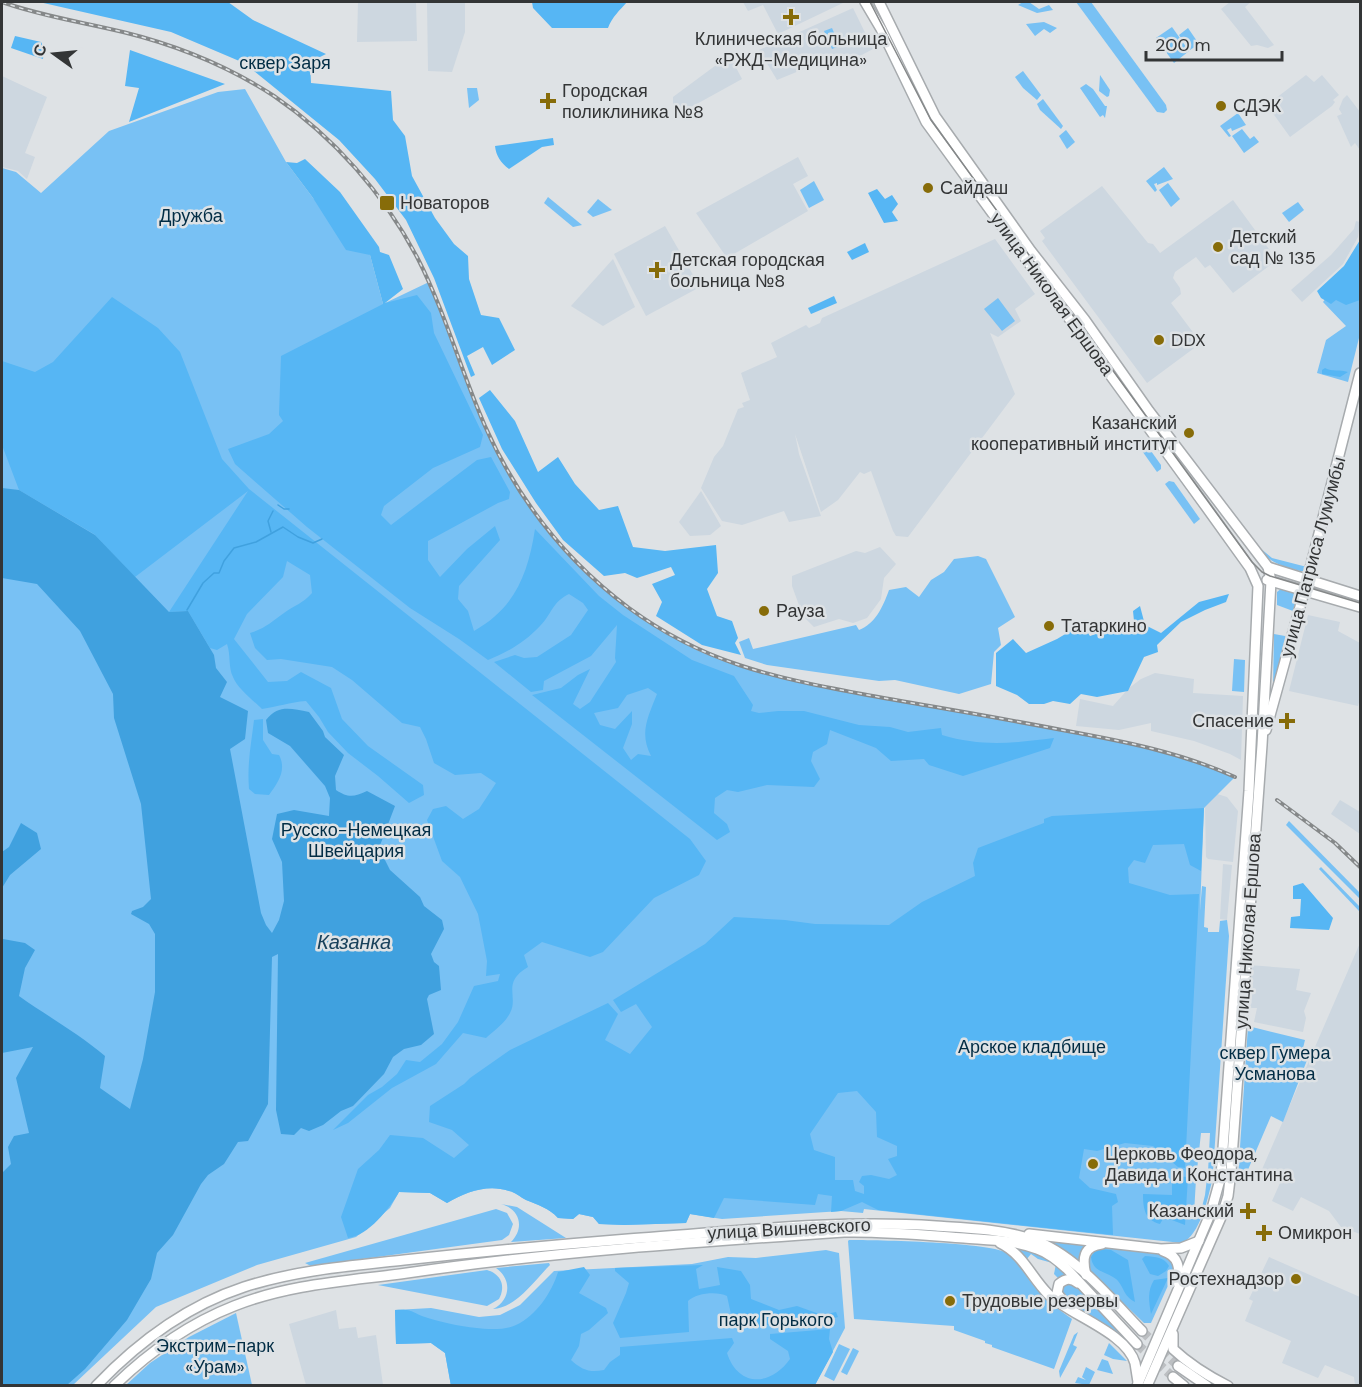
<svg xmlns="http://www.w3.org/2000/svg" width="1362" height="1387" viewBox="0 0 1362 1387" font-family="'DM Sans',sans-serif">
  <rect width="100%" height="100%" fill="#dee2e5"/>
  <g fill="#cdd7e0">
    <polygon points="358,2 416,2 417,41 357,42"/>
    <polygon points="427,2 465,2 465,32 452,72 428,71"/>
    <polygon points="743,2 845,2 778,34 763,5 748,11"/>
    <polygon points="1230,2 1251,2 1245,7 1274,45 1268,48 1257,45 1251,46 1221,9"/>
    <polygon points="853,8 873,49 839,67 833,57 777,80 759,50"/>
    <polygon points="731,58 742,79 684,111 673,109 673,97 723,60"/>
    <polygon points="1306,75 1314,82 1322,75 1339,95 1333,100 1335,102 1332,106 1290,137 1267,105"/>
    <polygon points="2,76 47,97 25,153 35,157 27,179 18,171 2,167"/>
    <polygon points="1347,95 1360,112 1360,150 1355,143 1351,147 1337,116 1342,114 1339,109 1343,99"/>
    <polygon points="798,157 808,176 793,184 808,211 727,258 696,213"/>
    <polygon points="1102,186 1148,243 1153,244 1160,253 1233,200 1277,260 1233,293 1210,265 1205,268 1196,257 1175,272 1173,278 1180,288 1181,294 1171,303 1201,343 1147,383 1042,241 1045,238 1040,231"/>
    <polygon points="1356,221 1360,222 1358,237 1343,264 1302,302 1291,290 1331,255 1354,229"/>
    <polygon points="665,226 700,287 646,316 614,254"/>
    <polygon points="995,239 1035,294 1015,309 1021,321 998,337 990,333 1015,394 908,537 896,536 893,531 871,471 864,474 860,472 838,500 821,512 795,434 799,454 821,516 789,522 784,511 742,525 722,521 701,488 714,457 723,446 738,409 744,407 742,403 750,400 741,373 777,357 771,343 806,325 809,328 820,323 822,318"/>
    <polygon points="613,259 635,307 603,326 571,306"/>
    <polygon points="701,491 721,526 710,535 690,536 679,522"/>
    <polygon points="880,547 896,564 884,578 881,599 867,618 853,623 839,619 814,627 803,616 792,586 792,576 856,551 865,553"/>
    <polygon points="1308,615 1340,622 1338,631 1360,643 1360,699 1358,706 1289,691"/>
    <polygon points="1155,673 1194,679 1193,693 1243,696 1241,760 1230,754 1194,741 1151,731 1151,723 1119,730 1076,726 1080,699 1113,706 1129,688 1141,679"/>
    <polygon points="1214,793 1227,797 1238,811 1233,862 1208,859 1206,857 1205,808 1055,816"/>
    <polygon points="1340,800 1360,812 1360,834 1331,814"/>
    <polygon points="1223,864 1232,865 1227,920 1220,919"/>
    <polygon points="1360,943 1360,1234 1341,1227 1329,1211 1301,1197 1293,1211 1272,1201 1280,1183 1260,1174"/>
    <polygon points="1249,965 1300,969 1296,990 1311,993 1304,1011 1306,1018 1303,1032 1254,1022 1257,1008 1247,1008"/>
    <polygon points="1269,1257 1360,1297 1360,1385 1355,1385 1354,1377 1325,1365 1318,1378 1282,1363 1291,1341 1245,1321 1253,1301 1249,1299"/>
    <polygon points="336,1310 339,1329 356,1327 358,1338 376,1335 383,1385 306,1385 289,1324"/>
  </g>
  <g fill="#78c1f4">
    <polygon points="1023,2 1029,2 1039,9 1049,5 1053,10 1037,13 1018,5"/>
    <polygon points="1076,2 1091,2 1166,105 1167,110 1164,113 1157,112"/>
    <polygon points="1044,22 1057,28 1050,33 1044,29 1035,36 1026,24"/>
    <polygon points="1172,27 1189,51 1174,63 1156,38"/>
    <polygon points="832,28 840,46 832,49 824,31"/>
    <polygon points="1188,28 1199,44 1190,50 1179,35"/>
    <polygon points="1023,71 1041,95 1037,100 1023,88 1015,77"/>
    <polygon points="1100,75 1110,90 1109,96 1107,97 1099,91"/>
    <polygon points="1086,84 1093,89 1105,106 1107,106 1105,118 1103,115 1100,117 1080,88"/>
    <polygon points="467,88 477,88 479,100 469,108"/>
    <path d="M245,89L286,162L313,198L370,255L383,304L429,282C452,342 471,404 501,460C542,538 610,604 689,646C720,662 754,671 788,680L1131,743L1191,759L1235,777L1204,808L1200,911L1202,886L1206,887L1204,927L1208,928V932H1219L1220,921L1227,920L1229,936L1213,1172H1208L1210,1133H1201L1197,1170L1188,1174V1177L1196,1179L1194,1214L1200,1215L1205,1195L1207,1178L1212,1181C1208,1198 1200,1235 1182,1243L864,1209L863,1213L841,1211L722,1219L690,1214L686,1223L624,1225L599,1224L593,1217L579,1214L573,1219L558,1218C549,1208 538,1205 526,1200C520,1197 515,1192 509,1191C487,1184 466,1192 447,1203L430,1193L399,1192L390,1208L356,1237L257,1265L156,1307L73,1385H2V168L16,172L41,193L109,131L218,92Z"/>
    <polygon points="1043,99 1063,126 1061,129 1040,110 1037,104"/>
    <polygon points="1238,113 1246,125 1232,131 1231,128 1227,130 1231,136 1229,137 1220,126"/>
    <polygon points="1242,129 1250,139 1254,136 1259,142 1244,153 1232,136"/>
    <polygon points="1066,130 1075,142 1067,149 1059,136"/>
    <polygon points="1164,167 1173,179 1157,185 1157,183 1154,184 1157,190 1155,192 1146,181"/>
    <polygon points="814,181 824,200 809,208 800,190"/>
    <polygon points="1168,183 1180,199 1171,207 1159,190"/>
    <polygon points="548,197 582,225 573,227 544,203"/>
    <polygon points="598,199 612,210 593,217 587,212"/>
    <polygon points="1298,202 1304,210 1289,222 1282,213"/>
    <polygon points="1360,246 1360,334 1348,382 1317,373 1326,340 1346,326 1323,302 1356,258"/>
    <polygon points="998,298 1015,321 1002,331 984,309"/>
    <polygon points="1146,444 1161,465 1161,469 1157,472 1140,448"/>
    <polygon points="1169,481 1174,482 1200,519 1194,524 1165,484"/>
    <path d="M1260,548L1272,558L1307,567L1304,571H1300C1282,566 1271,563 1258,549Z"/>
    <path d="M978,556L986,559L1015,617L998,628L1001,645L994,652L991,684L959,694L895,680L879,681L767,665L745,658L739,642L749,638L753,649L856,625L859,630C875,624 883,607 889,590L906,587L919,597L931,580L944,572L954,559Z"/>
    <polygon points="1282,588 1298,593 1293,611 1277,605 1277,592"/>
    <polygon points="1274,634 1285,636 1287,642 1273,688"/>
    <polygon points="1234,659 1245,660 1244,692 1232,691"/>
    <polygon points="1289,821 1360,893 1360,899 1286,825"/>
    <polygon points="1321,867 1360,907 1360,912 1319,869"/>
    <polygon points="1248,1026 1305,1040 1302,1052 1309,1055 1283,1122 1271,1116 1244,1179 1238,1178"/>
    <path d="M501,1204L517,1207L566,1238L511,1242C525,1228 520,1209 501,1204Z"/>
    <polygon points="496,1209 507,1213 513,1224 509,1235 502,1240 311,1266 305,1263"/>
    <polygon points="1039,1237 1095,1243 1081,1263"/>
    <path d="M849,1240C875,1240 994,1242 1009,1254C1020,1263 1025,1275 1034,1286C1045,1299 1058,1309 1072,1319L1054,1369L992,1347V1345L985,1343V1341L954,1330V1326L854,1319L848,1241Z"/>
    <polygon points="1097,1245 1159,1252 1169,1255 1176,1268 1151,1323 1144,1323 1087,1268 1085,1259"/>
    <path d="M1011,1246C1031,1249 1060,1259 1070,1276L1060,1280L1055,1292L1054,1286L1059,1279L1054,1274L1056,1264L1038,1259L1031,1254L1026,1260Z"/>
    <polygon points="826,1250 839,1253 845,1328 815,1385 451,1386 445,1353 431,1343 396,1344 395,1310 431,1308 479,1317 500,1315 520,1305 554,1271 692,1264 728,1257 756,1258"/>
    <path d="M549,1263L550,1265C535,1280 516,1308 493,1309C511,1300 512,1279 496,1268Z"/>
    <path d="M487,1270C501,1274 506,1286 499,1299L487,1306L378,1285Z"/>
    <polygon points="1073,1282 1134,1348 1063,1299 1061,1285"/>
    <polygon points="236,1313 252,1385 126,1385 150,1363 189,1337"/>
    <polygon points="1078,1332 1073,1345 1077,1347 1076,1349 1060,1378 1059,1371 1074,1335"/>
    <polygon points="1109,1343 1127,1361 1113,1359 1104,1355"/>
    <polygon points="839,1344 850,1349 834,1381 824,1376"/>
    <polygon points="853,1348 859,1351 847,1375 841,1372"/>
    <polygon points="1102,1359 1108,1361 1113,1374 1097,1370"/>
    <polygon points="1086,1367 1095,1372 1089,1385 1075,1383 1078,1377 1086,1380 1082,1377"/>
  </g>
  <g fill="#56b6f4" fill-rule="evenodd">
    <polygon points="39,2 228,2 253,20 326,54 310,62 311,83 391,91 393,120 405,136 412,176 435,218 454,244 468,256 469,279 481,315 499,318 515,350 492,365 483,347 467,356 475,375 471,377 434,278 406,220 375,179 339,140 244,63 171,32"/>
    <path d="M532,2H627C620,10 612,17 608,28H552L533,8Z"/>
    <polygon points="15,36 41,42 44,48 43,59 11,48"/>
    <polygon points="130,50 225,84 129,122 139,88 125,86"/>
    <path d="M553,138L554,145L542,147L509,169C501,163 496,156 495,146Z"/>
    <path d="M305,159L340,192L379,247L380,252L389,255L403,289L385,303L417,295L431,313L434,333L483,435L480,447L433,468L384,506L381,515L391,525L477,460L491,457L510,492L509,499L498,503L428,541V560L440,577L467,549L495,526L500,540L459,586L458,599L468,611L474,631C515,608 528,574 535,529L599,596L623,615L692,660L734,676L753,705L751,711L759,713L778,711H804L859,725L890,727L908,732L941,728L942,735C981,747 1015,743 1054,738L1050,748L963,776L929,765L924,759L891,761L876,748L830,730L827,744L813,752L811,761L820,779L814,787L767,785L738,792L727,790L715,798L714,813L727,824L730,832L717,840L532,695L561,688L578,675L590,669L573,704L580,709L590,702L616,662L615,658L617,625L591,656L544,681L543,690L531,692L494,662L515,655L524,658L537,657L571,635L588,610L583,603L569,594C552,602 552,614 540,626C525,642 508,652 488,660L459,639L410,608L307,527L235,464L228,449L269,434L283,421L279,415L281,356L383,304L370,255L346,250L313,198L286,162L297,163ZM648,688L657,694C648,717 639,733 651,756L638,754L631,760L623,748L632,724V711L615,729L600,725L594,713L618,708L627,695Z"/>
    <polygon points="877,189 885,199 892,195 898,204 892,212 898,221 884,223 868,193"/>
    <polygon points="1360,240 1360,300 1346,305 1336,300 1331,304 1321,298 1317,291 1344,266"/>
    <polygon points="865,243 869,252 852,260 847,252"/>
    <polygon points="834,296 837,303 811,314 808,308"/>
    <path d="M112,297L158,328L180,352L222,459L249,489L690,839L706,861L699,875L654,898L603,952L590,957L542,942L524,955L528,967C501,983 519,996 510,1013C505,1023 494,1031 486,1038L463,1033L436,1064L392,1088L348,1123L333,1130L368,1095L382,1087L397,1074L406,1060L420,1062L442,1044L458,1022L474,986L498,981L500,974L486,976L487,961L478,914L460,877L442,861L427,820L433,809L446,806L463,819L479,809L496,783L481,773L455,775L434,763L426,739L420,727L402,723L352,680L332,667L281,659L267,660L255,648L250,633C266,628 271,622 284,613C295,605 302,604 312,593L310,575L287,561L283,577L247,614L234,639L268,682L287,681L301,672L331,688L342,719L368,746L423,785L424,795L409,803L378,776L348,753L328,732L319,717L306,701C290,702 277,707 262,709C254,701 237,688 233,677C228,667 231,655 227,644L217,650L210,648L188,611L169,612L248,491L135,577L94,534L19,490L2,445V361L35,372L53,362Z"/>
    <path d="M1325,368C1332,372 1340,369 1348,372L1340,377L1322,374V370Z"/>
    <polygon points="490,390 515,421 538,472 558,457 575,484 599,510 618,506 633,547 665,551 716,545 718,573 707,589 717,616 732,621 738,638 735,643 741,655 702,645 656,616 662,602 652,584 675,575 671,567 637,578 625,573 604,576 563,540 536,503 502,449 479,398"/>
    <polygon points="1229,594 1226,602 1205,610 1181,622 1157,645 1158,652 1144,657 1128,691 1097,697 1081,694 1070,704 1053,701 1044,704 1029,704 1017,695 996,686 996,653 1013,639 1026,653 1057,639 1082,624 1090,636 1134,621 1133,611 1140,606 1145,625 1161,633 1199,602"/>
    <path d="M263,719V740L272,754L279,755C287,770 278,783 269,795L255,794L249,789C247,764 251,745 254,720Z"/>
    <path d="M1204,808L1201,871L1190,865L1184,844L1153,845L1145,863L1134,860L1128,868L1129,883L1170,895L1199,894L1185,1168L1178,1167L1153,1146L1125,1143L1097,1151L1084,1149L1079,1178L1090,1188L1116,1194L1118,1202L1112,1206L1113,1235L878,1210L862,1202L841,1211L831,1212L832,1196L818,1194L815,1205L724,1198L714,1218L690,1214L686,1223L624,1225L599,1224L593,1217L579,1214L573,1219L558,1218C549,1208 538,1205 526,1200C520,1197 515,1192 509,1191C487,1184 466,1192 447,1203L430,1193L399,1192C390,1208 368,1236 348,1238L341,1217L358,1169L379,1150L390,1135L423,1138L454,1158L469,1145L452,1130L429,1122L430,1106L464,1084L470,1078L510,1050L608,1003L618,1014L605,1040L630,1054L652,1027L636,1004L621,1012L613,1000L705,944L734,917L785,920L815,924L889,925L922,902L975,876L973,863L978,848L1044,823V819L1052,816ZM857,1091L876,1112L877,1137L897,1146V1156L888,1159L897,1175L889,1179L871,1175L862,1176L859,1182L864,1186V1194L855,1191L853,1180H835V1157L814,1150L810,1134L838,1093Z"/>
    <polygon points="1303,883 1333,918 1329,930 1290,928 1291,917 1300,916 1301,899 1293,899 1293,886"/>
    <path d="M1172,1176L1188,1177L1185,1225L1164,1217L1160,1224C1145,1220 1143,1209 1143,1194L1172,1195Z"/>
    <path d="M1101,1249L1111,1250L1128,1260L1135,1302C1123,1296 1124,1286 1116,1279C1106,1271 1093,1273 1091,1257L1095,1251Z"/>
    <path d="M1145,1256C1156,1257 1164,1257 1169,1266L1166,1271L1158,1276L1150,1274L1142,1259Z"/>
    <path d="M703,1265L696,1269L699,1289L720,1285L717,1267L741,1271L750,1285L751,1299L779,1310L797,1306L822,1315L836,1312L838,1317L828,1320L734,1328L727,1296C717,1291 696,1293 688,1301L689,1332L620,1338L613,1323L626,1293L629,1283L615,1271V1268Z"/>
    <path d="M584,1267L590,1275L579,1293L606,1308L608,1313L589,1330L581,1334L579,1346L571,1360C582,1370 590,1373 604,1370L610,1362L620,1355V1347L732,1338L734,1343L727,1353C738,1387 770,1387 790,1359L788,1351L770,1339V1334L830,1329L829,1339L833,1352L815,1385L451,1386L445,1353L431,1343L396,1344L395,1310C414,1309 410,1312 425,1317C446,1324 496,1335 516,1325C536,1316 552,1292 558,1272Z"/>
    <path d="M1168,1278L1151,1314C1149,1302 1147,1291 1154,1280Z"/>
  </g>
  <g fill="#40a1df">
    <path d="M2,488L19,490L95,535L169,612L188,611L214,655L216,668L227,682L220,697L248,711L245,739L230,749L261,913L266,925L272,933L279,920L284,901L282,862L272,839L277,814L294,810L329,816L330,798L325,786L290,746L268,733L266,720C279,704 291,709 309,712L323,731L325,737L344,755L335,776L336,790C348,798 354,797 367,791L395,806L379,848L390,870L420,897L424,906L442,920L444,929L431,954L434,962L439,966L441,990L429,995L427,999L434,1034L421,1045L404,1049L393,1057L384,1074L353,1106L341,1111L323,1125L309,1131L301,1128L294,1135L281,1134L276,1110L278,954L272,957L268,1104L248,1141L238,1142L224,1164L208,1175L201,1184L173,1235L157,1253L151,1279L127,1320L85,1369L67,1385H2V1173L11,1164L8,1147L14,1136L29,1133L16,1078L33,1047L2,1053V937L3,939L25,943L35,950L25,968L19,996C47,1016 78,1033 105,1056L100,1088L130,1109L143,1059L155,992V934L149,924L131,914L132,911L143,907L151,899L141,804L114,718L113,694L80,631L37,584L2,578Z"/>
    <polygon points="21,823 37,833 41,849 10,875 2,888 2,852 9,847"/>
  </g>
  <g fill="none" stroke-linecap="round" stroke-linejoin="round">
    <g stroke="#40a1df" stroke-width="1.5">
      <polyline points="278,505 284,509 289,509"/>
      <polyline points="271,532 268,521 273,511"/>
      <polyline points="187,610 203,583 214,573 219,573 224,561 234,548 256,542 283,527 298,537 313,543 322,539"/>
    </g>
    <g stroke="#bcbfc2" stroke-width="9" stroke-dasharray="9 4.5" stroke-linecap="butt">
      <polyline points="1142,1331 1178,1366"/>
      <polyline points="1137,1344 1173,1377"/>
    </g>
    <defs>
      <g id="major">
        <polyline points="865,2 881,29 926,122 1204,504 1250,568 1258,586 1249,791 1221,1176 1211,1212 1137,1386"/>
        <polyline points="879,2 935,116 1031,251 1085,320 1149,411 1268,567 1271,581 1262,745 1231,1171 1228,1196 1222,1215 1147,1386"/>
        <polyline points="1268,567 1360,596"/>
        <polyline points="1267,580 1360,607"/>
        <polyline points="1266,730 1303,596 1360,373"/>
        <polyline points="1029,1234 1161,1249 1181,1248 1199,1241"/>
        <path d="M1000,1243C1023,1254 1031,1277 1048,1294C1069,1315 1126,1332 1135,1363C1136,1369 1137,1376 1138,1382"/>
        <path d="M1163,1251C1179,1256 1180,1268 1178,1283"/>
        <path d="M1086,1275C1082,1259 1083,1246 1102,1244"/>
        <path d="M1064,1302L1057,1293L1059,1284C1066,1278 1071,1278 1078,1283"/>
        <path d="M1173,1334V1349C1189,1364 1208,1376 1228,1386"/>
        <polyline points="1178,1366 1207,1386"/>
        <polyline points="1173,1377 1184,1386"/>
        <path d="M96,1386C138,1342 186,1306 244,1287C296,1270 350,1266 404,1260C479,1252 553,1245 628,1239C731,1232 834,1219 936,1226C967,1228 1001,1229 1031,1239C1074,1253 1111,1299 1142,1331"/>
        <path d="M114,1386C149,1352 188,1324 234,1306C289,1284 348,1281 407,1273C552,1252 698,1242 844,1232C884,1231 924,1235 964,1238C988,1240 1014,1240 1037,1249C1049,1253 1058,1261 1067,1269L1137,1344"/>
      </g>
    </defs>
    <use href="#major" stroke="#a7abae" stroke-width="12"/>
    <use href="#major" stroke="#fff" stroke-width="9"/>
    <polyline stroke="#858889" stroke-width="1.5" points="870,2 931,120 1252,562 1262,572 1270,576 1360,603"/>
    <defs>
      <g id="rail">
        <path d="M2,2C41,16 82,22 123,32C176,45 228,66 274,96C334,137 384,194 418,259C445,312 461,371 485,426C517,498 566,561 629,608C704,663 772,677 862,694C928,706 995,717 1062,730C1122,741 1180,752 1235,777"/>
        <polyline points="1277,800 1335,843 1360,867"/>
      </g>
    </defs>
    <use href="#rail" stroke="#858889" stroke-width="4"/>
    <use href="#rail" stroke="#dee2e5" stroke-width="1.5" stroke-dasharray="4.5" stroke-linecap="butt"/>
  </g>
  <g fill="#876c09" stroke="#dee2e5" stroke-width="2">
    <path d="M788 8h6v6h6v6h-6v6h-6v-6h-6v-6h6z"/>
    <path d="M545 92h6v6h6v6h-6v6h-6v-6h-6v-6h6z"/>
    <circle cx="1221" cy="106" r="6"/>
    <circle cx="928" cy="188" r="6"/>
    <rect x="379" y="195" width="16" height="16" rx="3"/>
    <circle cx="1218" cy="247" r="6"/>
    <path d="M654 261h6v6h6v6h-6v6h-6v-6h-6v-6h6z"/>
    <circle cx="1159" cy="340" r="6"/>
    <circle cx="1189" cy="433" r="6"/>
    <circle cx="764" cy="611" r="6"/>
    <circle cx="1049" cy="626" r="6"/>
    <path d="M1284 712h6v6h6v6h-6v6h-6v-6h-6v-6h6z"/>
    <circle cx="1093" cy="1164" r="6"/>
    <path d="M1245 1202h6v6h6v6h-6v6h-6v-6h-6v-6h6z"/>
    <path d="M1261 1224h6v6h6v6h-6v6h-6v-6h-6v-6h6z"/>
    <circle cx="1296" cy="1279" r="6"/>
    <circle cx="950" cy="1301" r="6"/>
  </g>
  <g text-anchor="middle" stroke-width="5" stroke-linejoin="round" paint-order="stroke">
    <g font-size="18" fill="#333536" stroke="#dee2e5" text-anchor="start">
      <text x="791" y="45" text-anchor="middle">Клиническая больница<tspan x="791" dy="21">«РЖД-Медицина»</tspan></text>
      <text x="562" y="97">Городская<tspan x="562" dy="21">поликлиника №8</tspan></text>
      <text x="1233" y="112">СДЭК</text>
      <text x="940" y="194">Сайдаш</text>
      <text x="400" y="209">Новаторов</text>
      <text x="1230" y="243">Детский<tspan x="1230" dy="21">сад № 135</tspan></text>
      <text x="670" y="266">Детская городская<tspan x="670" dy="21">больница №8</tspan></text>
      <text x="1171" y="346">DDX</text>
      <text x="1177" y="429" text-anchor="end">Казанский<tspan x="1177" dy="21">кооперативный институт</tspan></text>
      <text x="776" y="617">Рауза</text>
      <text x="1061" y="632">Татаркино</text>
      <text x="1274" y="727" text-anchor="end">Спасение</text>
      <text x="1105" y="1160">Церковь Феодора,<tspan x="1105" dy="21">Давида и Константина</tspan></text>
      <text x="1234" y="1217" text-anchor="end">Казанский</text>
      <text x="1278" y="1239">Омикрон</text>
      <text x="1284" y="1285" text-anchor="end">Ростехнадзор</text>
      <text x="962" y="1307">Трудовые резервы</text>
    </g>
    <g font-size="18" fill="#022d45" stroke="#dee2e5">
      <text x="285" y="69">сквер Заря</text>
      <text x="191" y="222">Дружба</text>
      <text x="356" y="836">Русско-Немецкая<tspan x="356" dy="21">Швейцария</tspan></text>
      <text x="1032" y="1053">Арское кладбище</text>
      <text x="1275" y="1059">сквер Гумера<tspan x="1275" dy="21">Усманова</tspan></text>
      <text x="776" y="1326">парк Горького</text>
      <text x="215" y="1352">Экстрим-парк<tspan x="215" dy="21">«Урам»</tspan></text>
    </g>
    <g font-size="18" fill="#333536" stroke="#dee2e5">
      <text transform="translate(1052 294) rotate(54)" y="6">улица Николая Ершова</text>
      <text transform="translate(1313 557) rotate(-75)" y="6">улица Патриса Лумумбы</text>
      <text transform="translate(1248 931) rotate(-86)" y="6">улица Николая Ершова</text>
      <text transform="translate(789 1229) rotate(-3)" y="6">улица Вишневского</text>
    </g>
    <g font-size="20" font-style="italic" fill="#19415b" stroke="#dee2e5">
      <text x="354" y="949">Казанка</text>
    </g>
  </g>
  <rect width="1362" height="1387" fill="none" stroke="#333536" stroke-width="6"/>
  <g transform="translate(54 54) rotate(285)" stroke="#dee2e5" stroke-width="4.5" paint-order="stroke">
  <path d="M0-4.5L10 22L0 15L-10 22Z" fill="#333536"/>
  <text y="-9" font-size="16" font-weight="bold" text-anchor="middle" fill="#333536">С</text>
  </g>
  <path d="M1146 51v9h136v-9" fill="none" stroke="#333536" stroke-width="3"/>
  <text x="1155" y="51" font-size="18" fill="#333536" stroke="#dee2e5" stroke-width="4.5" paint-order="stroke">200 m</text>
</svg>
